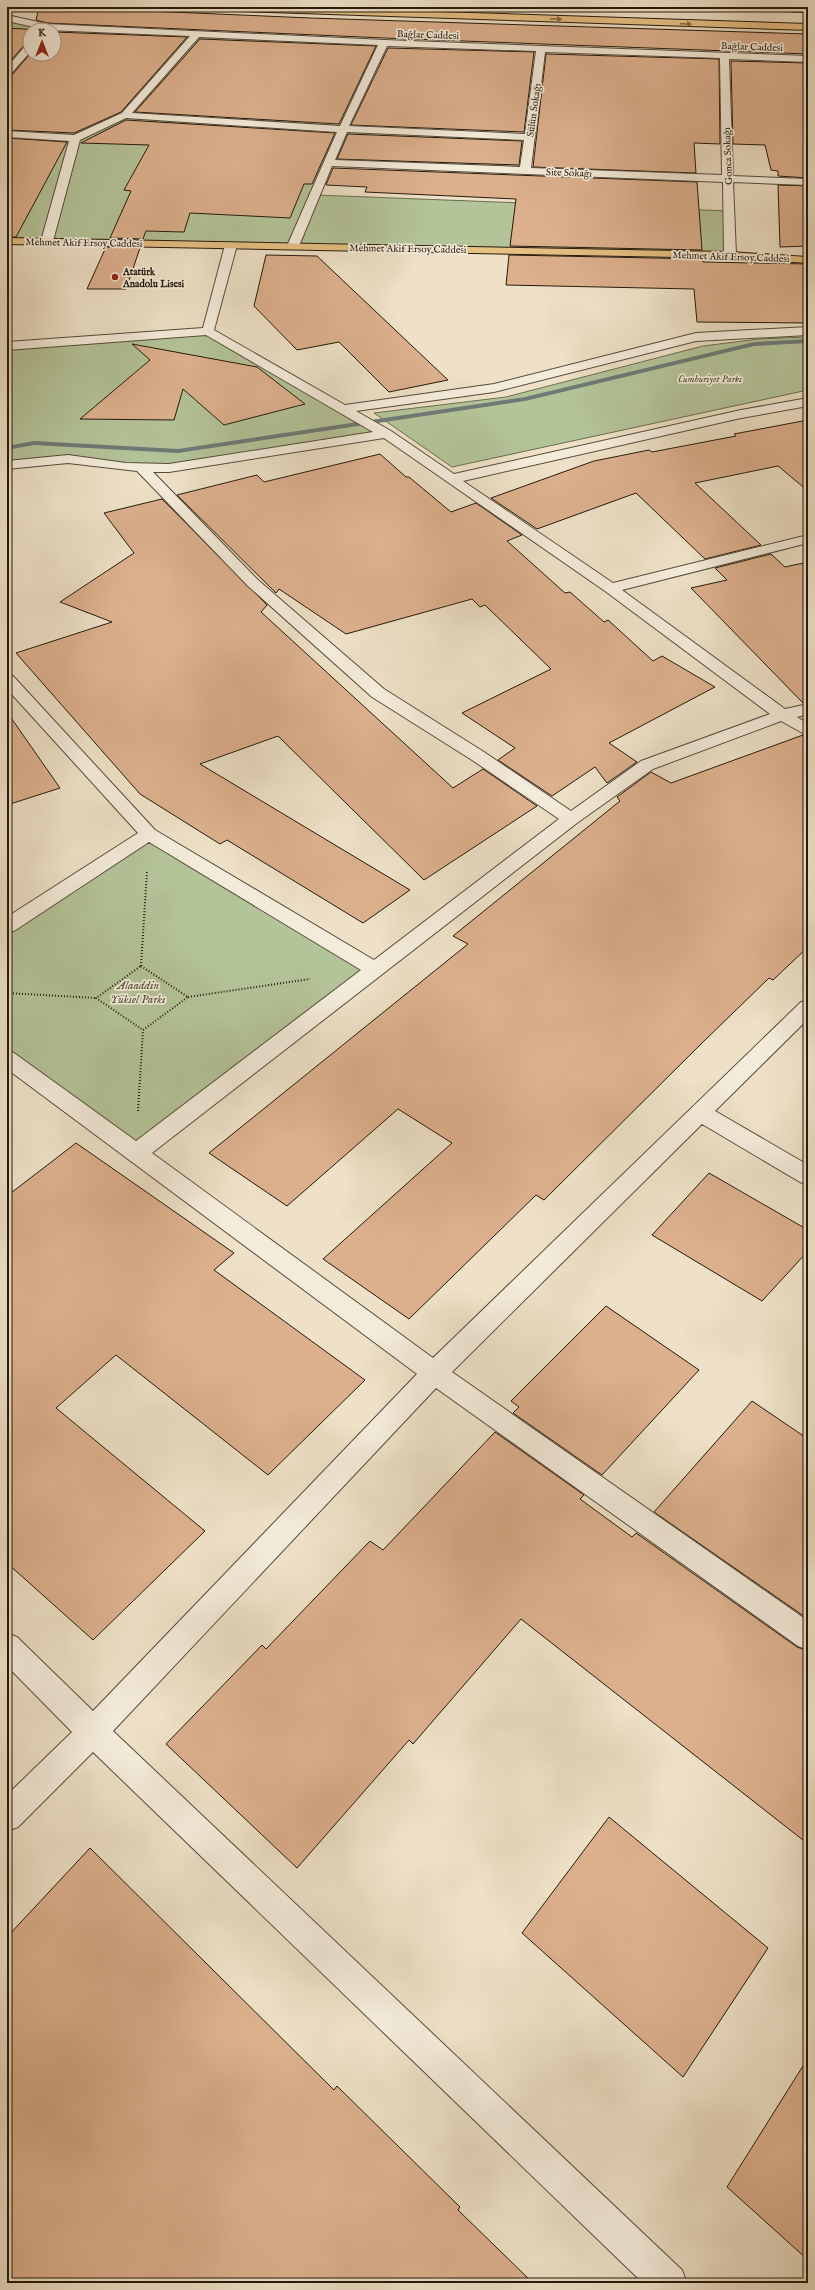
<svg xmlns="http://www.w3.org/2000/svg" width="815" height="2290" viewBox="0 0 815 2290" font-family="'IM FELL English',serif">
  <rect width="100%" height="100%" fill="#eee1c7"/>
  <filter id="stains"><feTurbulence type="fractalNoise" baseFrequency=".005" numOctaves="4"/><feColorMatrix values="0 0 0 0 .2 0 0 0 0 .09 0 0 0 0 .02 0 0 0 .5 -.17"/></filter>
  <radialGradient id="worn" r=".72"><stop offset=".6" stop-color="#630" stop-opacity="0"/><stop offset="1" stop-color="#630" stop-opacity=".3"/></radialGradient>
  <g fill="#b4c499" stroke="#6c6e52" fill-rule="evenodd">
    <path d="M7,18L47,27L384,43L343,129L529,137L525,171L330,163L316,195L729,211L730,255L7,241ZM30,30H54V54H30Z"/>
    <polygon points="208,331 386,434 169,468 68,459 7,465 7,346"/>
    <polygon points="808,337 808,390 452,467 374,413 506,397 703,346 759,339"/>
    <polygon points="149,834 375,969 136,1153 7,1058 7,926"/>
  </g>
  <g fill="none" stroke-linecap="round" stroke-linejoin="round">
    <polygon fill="#6e7a77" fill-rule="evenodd" points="808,339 808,343 754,346 525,401 178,453 34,445 7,450 7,446 34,441 178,449 525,397 754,342"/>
  </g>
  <g fill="#dcb08d" stroke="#25190c">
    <polygon points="39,7 103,7 102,9 310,18 808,34 808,54 384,38 47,23 36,20"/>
    <polygon points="7,28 40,30 30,30 30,42 26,43 7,65"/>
    <polygon points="54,32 187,37 121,112 74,133 7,130 7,77 11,76 30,54 54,54"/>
    <polygon points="200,39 376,46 339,124 135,112"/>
    <polygon points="388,48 534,52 524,132 351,125"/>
    <polygon points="546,54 719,59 720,144 694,143 696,173 533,167"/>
    <polygon points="731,61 808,63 808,178 778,176 778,171 771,170 765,145 733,144"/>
    <polygon points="126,120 335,133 312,184 304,184 290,218 190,213 184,232 146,231 143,239 110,238 131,191 124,190 149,145 81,143"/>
    <polygon points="348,134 522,141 519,165 337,159"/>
    <polygon points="7,138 67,142 16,237 7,237"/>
    <polygon points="333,168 697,182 702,250 510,246 516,199 365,192 367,187 326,185"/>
    <polygon points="778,185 808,186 808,246 780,247"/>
    <polygon points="106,247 140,248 126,289 87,289"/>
    <polygon points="266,255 317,256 448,380 389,392 339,342 297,350 254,306"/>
    <polygon points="509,255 702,259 703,262 808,264 808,323 697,322 694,289 506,285"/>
    <polygon points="132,344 257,367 305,404 224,425 183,389 174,420 80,419 150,360"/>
    <polygon points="808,420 808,491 778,466 695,483 761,545 705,559 636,493 537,529 491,498 594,461 649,450 652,452 736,436 734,434"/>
    <polygon points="380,454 406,477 409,477 451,512 476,503 522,535 507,541 565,593 570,592 604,622 608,620 653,661 662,656 715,687 609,743 637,762 607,783 595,767 552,796 498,760 515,748 462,713 551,669 485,605 480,607 472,599 346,634 279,589 276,593 177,495 257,475 264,482"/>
    <polygon points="162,499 267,605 261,612 453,788 483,769 537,806 424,880 278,736 200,764 410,890 363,923 227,840 220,844 140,794 16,653 112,622 60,602 134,553 104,513"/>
    <polygon points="771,554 785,567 808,562 808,703 803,703 691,588 727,580 715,568"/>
    <polygon points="7,712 60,788 7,805"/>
    <polygon points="803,735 808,737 808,947 773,980 769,978 701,1044 544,1200 536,1195 409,1319 323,1259 452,1143 398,1109 287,1206 209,1153 468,944 453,936 620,801 617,797 651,772 671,783"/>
    <polygon points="76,1143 234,1253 214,1270 365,1380 268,1475 116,1355 56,1408 205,1531 93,1640 7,1563 7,1196"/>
    <polygon points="709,1173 808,1230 808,1251 762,1301 652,1235"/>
    <polygon points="606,1306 699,1370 602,1475 513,1413 519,1407 511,1401"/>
    <polygon points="752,1401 808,1439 808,1619 654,1512"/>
    <polygon points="495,1432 584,1495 580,1499 632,1537 636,1533 797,1647 808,1651 808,1844 521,1619 413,1744 409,1740 297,1868 166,1744 262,1645 266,1649 370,1541 383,1550"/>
    <polygon points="609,1817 768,1948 683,2077 522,1933"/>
    <polygon points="90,1848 334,2090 337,2086 460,2207 458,2210 533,2283 7,2283 7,1937"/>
    <polygon points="808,2058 808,2260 727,2187"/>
  </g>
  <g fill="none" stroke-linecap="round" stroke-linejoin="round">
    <defs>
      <g id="minor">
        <path d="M7,15L47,24L384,40L808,56V62L729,59L733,176L808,179V185L733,182L736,255L730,258L724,255L723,182L332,166L299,246L293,249L287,246L337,132L126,118L80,140L53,241L47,244L41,241L69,141L7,137V131L74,135L122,113L190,36L47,30L7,21ZM199,37L378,45L340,126L132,113ZM387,46L536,51L525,134L349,126ZM545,52L720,58L722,175L531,168ZM347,132L524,140L520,167L335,160Z"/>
        <polygon points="30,43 30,52 10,75 7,76 7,67 27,44"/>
        <path d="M231,242L237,245L214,330L345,405L494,384L696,333L808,327V335L696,341L494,392L356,411L391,431L454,474L741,410L808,398V406L741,418L463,481L613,583L808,535V543L622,590L785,709L808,704V714L797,717L808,724V736L781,721L653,769L577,823L152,1153L433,1358L801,1002L808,1000V1019L715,1111L808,1165V1185L800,1182L702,1124L452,1372L808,1621V1650L798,1646L436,1388L113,1731L682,2270L687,2283H643L93,1752L18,1827L7,1831V1795L72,1732L7,1666V1633L17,1637L93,1711L417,1374L7,1069V1050L14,1053L136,1141L361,970L149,842L14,931L7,932V917L138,833L7,689V674L13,676L155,830L374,960L559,819L472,760L372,697L248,586L137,471L68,463L7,469V461L68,455L126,463L169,464L373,432L206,335L7,350V342L203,328L225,245ZM384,438L605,591L770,714L641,761L571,811L484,752L384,689L258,580L153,472H169Z"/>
      </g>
      <polygon id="major" points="7,238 730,252 808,257 808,263 730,258 7,244"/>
      <g id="highway">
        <polygon points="206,7 286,7 808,24 808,30 210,10"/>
        <polygon points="749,7 808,7 808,12 753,10"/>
      </g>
    </defs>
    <use href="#minor" stroke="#574b3b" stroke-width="2"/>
    <use href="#major" stroke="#25190c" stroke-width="2"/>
    <use href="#highway" stroke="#25190c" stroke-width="2"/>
    <g stroke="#25190c" stroke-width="2" stroke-dasharray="1 2" stroke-linecap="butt">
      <polygon points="141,966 188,997 143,1030 96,998"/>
      <polyline points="141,966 147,871"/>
      <polyline points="7,993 96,998"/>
      <polyline points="188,997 310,979"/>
      <polyline points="138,1111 143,1030"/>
    </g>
    <use href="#minor" fill="#f4ecdb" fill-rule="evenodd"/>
    <use href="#major" fill="#e7c084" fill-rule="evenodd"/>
    <use href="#highway" fill="#e7c084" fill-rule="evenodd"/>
  </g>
  <defs><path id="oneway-solid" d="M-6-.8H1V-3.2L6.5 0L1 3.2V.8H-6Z"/></defs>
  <g fill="#866c48">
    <use href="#oneway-solid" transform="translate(556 19) rotate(2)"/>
    <use href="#oneway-solid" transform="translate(686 24) rotate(2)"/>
  </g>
  <circle fill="#8f2418" stroke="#f4ecdb" stroke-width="1.5" cx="115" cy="277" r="4"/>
  <g text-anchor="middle" stroke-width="3.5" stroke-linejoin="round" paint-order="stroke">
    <g font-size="10" fill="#25190c" stroke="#f4ecdb">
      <text transform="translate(428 34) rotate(2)" y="4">Bağlar Caddesi</text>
      <text transform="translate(752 46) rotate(2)" y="4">Bağlar Caddesi</text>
      <text transform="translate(533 110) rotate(-82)" y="4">Sülün Sokağı</text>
      <text transform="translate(727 156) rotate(-92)" y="4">Gonca Sokağı</text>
      <text transform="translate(569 172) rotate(2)" y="4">Site Sokağı</text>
      <text transform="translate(84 242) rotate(1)" y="4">Mehmet Akif Ersoy Caddesi</text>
      <text transform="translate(408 248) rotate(1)" y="4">Mehmet Akif Ersoy Caddesi</text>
      <text transform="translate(731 256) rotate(2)" y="4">Mehmet Akif Ersoy Caddesi</text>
    </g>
    <g font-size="10" font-weight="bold" fill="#25190c" stroke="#f4ecdb" text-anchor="start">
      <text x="123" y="275">Atatürk<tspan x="123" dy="12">Anadolu Lisesi</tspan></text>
    </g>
    <g font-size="10" font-style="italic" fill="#504c36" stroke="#f4ecdb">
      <text x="710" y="382">Cumhuriyet Parkı</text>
    </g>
    <g font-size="12" font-style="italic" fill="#504c36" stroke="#f4ecdb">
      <text x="138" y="989">Alaaddin<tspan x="138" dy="14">Yüksel Parkı</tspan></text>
    </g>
  </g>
  <rect width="815" height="2290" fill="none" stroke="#eee1c7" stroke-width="24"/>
  <rect x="8" y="8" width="799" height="2274" fill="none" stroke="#25190c" stroke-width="2"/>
  <rect x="12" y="12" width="791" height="2266" fill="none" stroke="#25190c"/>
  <g transform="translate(42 42)"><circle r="19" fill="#f4ecdb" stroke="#a19888"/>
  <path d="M0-3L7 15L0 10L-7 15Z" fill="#8f2418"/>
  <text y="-6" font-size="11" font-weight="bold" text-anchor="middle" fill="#25190c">K</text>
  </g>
  <rect width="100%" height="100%" filter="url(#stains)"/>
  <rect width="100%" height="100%" fill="url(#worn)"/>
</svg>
